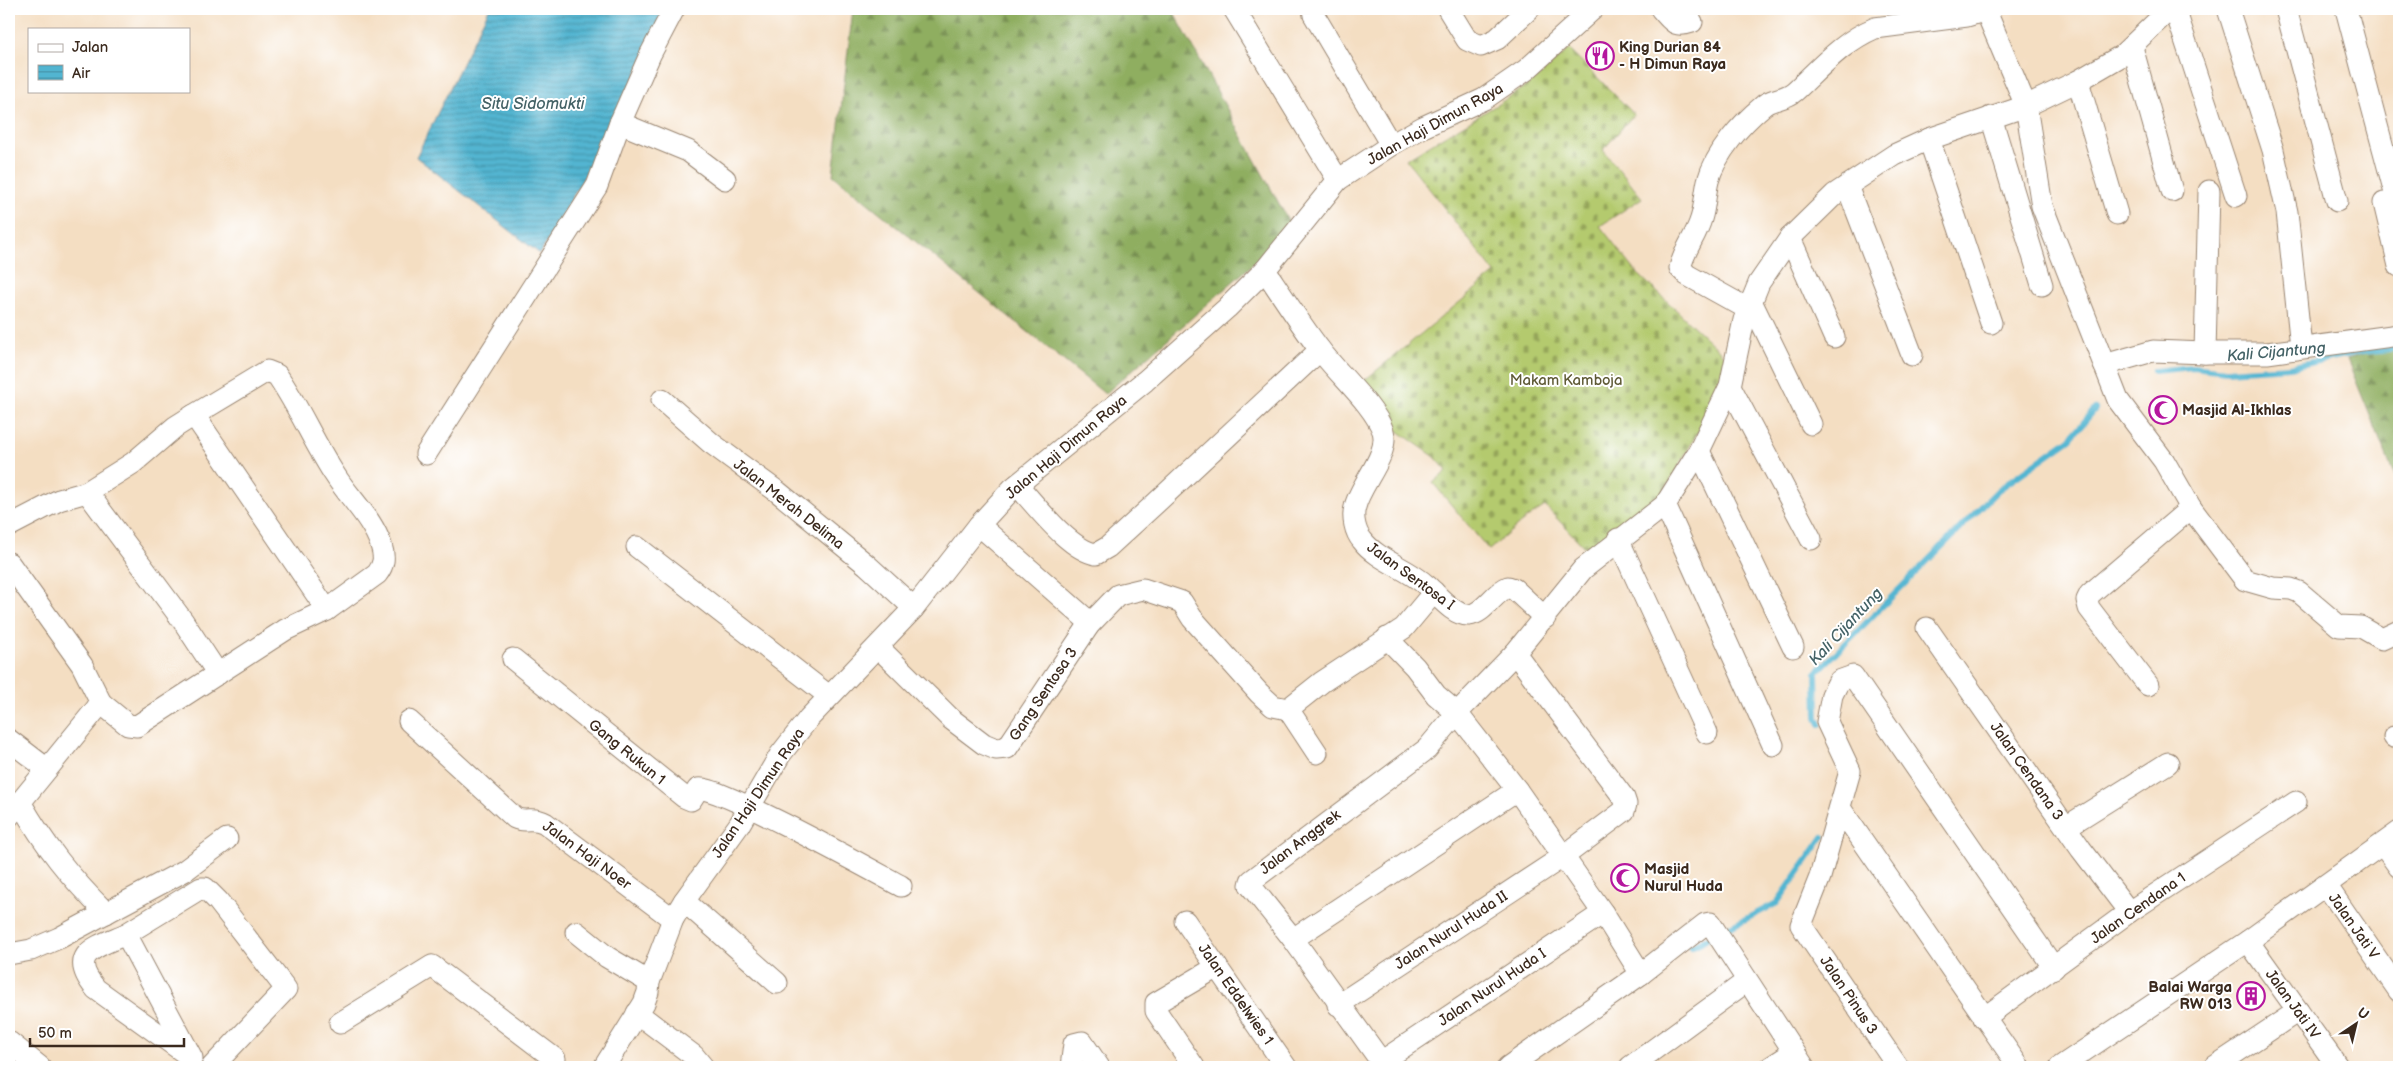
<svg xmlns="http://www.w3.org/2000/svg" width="2408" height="1076" viewBox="0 0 2408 1076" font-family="'Balsamiq Sans',sans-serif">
  <defs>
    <pattern id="forest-firs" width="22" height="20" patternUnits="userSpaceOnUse" patternTransform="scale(1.25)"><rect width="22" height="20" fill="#8fae61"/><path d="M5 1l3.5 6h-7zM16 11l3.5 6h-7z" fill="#768e4f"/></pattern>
    <pattern id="cemetery-stones" width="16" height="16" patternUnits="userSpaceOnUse" patternTransform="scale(1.25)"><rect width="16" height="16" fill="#b4ca6e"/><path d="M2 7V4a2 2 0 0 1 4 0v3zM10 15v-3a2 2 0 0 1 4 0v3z" fill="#94a45a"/></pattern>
    <pattern id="water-rules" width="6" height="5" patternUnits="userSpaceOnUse" patternTransform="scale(1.25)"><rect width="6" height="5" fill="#52b5d1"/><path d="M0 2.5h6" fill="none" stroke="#4593a9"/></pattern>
  </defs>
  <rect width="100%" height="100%" fill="#fff"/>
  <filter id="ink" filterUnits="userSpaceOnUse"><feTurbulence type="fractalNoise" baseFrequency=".02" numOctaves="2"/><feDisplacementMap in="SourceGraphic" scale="10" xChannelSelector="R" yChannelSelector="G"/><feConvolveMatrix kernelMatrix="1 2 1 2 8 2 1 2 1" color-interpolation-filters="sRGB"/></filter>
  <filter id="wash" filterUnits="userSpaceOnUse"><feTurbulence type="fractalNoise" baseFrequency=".0096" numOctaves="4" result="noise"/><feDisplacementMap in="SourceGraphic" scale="20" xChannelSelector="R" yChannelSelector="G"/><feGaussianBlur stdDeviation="1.12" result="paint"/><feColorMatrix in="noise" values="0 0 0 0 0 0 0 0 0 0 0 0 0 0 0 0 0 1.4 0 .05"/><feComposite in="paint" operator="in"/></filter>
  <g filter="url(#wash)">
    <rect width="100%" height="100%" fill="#f4dec2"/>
    <g fill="url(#forest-firs)" stroke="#656c40">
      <polygon points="853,9 1172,9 1293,229 1105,394 833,175"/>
      <polygon points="2399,345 2399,482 2397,482 2347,359"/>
    </g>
    <polygon fill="url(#cemetery-stones)" stroke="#787a46" points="1569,49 1634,114 1603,150 1642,198 1600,226 1637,273 1725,356 1721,391 1657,504 1590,553 1545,506 1524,520 1489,550 1433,483 1447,471 1435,457 1378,417 1354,389 1495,273 1406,159 1500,103 1536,79"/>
    <polygon fill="url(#water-rules)" stroke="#467078" points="489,9 667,9 604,142 540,254 416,157"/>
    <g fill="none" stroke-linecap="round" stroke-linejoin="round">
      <g stroke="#52b5d1" stroke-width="6">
        <polyline points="2154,371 2193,367 2226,371 2290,367 2354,353 2399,348"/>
        <polyline points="1820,724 1817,718 1816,673 1998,490 2070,439 2095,409"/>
        <polyline points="1691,947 1777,903 1823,837"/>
      </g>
    </g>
  </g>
  <g filter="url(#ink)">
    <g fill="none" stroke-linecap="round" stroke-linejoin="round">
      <defs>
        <g id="minor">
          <polyline points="1234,9 1338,180"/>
          <polyline points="1313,9 1314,15 1391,145"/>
          <polyline points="1448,9 1467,40 1481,46 1497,39 1529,9"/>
          <path d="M1661,9C1673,22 1674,28 1692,22"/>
          <polyline points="1985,9 2026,106 2042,206 2118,400 2164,461 2191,508 2245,580 2273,588 2291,589 2299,592 2339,626 2361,627 2382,639 2399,631"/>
          <polyline points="2175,9 2236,196"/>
          <polyline points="2228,9 2273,150 2287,212 2301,347"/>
          <polyline points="2286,9 2337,201"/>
          <polyline points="2346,9 2399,208"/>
          <polyline points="2132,47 2172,191"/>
          <polyline points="2078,81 2117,214"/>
          <polyline points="1991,117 2042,285"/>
          <polyline points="620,123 688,151 725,179"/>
          <polyline points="1929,139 1991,323"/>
          <polyline points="1847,186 1912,355"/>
          <polyline points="2209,191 2205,353 2267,353 2399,335"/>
          <polyline points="2384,203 2399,266"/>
          <polyline points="1790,238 1834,337"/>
          <path d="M1265,270C1283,297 1301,325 1321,351C1338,374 1374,405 1383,431C1390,455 1360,484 1355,507C1352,517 1355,532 1362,540C1377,560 1407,568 1426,585C1437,594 1453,616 1469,615C1484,614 1494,592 1508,587L1514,589L1545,618"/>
          <polyline points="1751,301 1811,424"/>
          <path d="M1748,309L1687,275L1680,268C1684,250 1696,236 1701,219C1705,207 1705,194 1708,181C1716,152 1741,124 1764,105C1772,98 1785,100 1795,91C1821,67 1842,42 1875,28L1967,16L1990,9"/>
          <polyline points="2104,365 2153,351 2205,353"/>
          <polyline points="1730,386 1811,539"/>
          <polyline points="662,400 711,443 778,492 867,565 914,608"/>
          <polyline points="1699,451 1793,647"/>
          <polyline points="426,454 597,186 620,123 650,55 674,9"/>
          <path d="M1017,485C1036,505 1069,550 1096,554L1108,547L1156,503L1320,350"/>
          <polyline points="87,492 183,621 218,674"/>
          <polyline points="1665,505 1773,745"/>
          <polyline points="979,525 1086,619 1089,625"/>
          <polyline points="9,526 59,500 87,492 133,463 175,427 194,415 327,610"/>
          <polyline points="1618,539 1707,733"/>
          <polyline points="637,547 829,696"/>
          <polyline points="9,563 82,665 101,703 9,816"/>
          <polyline points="1927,628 2081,849 2129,912"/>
          <polyline points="1387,638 1415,667 1436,695 1457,713 1517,790 1603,913 1641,974 1705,924 1710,923 1804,1067"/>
          <polyline points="878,647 951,719 984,744 996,749 1007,748 1089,625 1118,595 1143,589 1182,602 1192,618 1259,693 1273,706 1288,709 1322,682 1404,628 1434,592"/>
          <path d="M513,659L684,797L691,800L698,789C714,783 875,872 901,886"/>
          <polyline points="2148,685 2089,608 2087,600 2090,594 2191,508"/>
          <path d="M101,703L128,725L137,726L285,630L327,610L377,574C384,565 385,557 381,545C372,518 350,499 335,475C314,443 299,407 277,375L267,371L194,415"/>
          <polyline points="1288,709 1317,753"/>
          <path d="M409,721L515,818C526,823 533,816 545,823L673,919"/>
          <polyline points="2394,737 2399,737"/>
          <polyline points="9,740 47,769"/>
          <path d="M20,802C45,846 70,877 106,913"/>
          <polyline points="1840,808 2019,1067"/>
          <polyline points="2066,827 2168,763"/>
          <polyline points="2383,845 2399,867"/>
          <polyline points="2326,885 2399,991"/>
          <polyline points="684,901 777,983"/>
          <polyline points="1185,921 1286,1067"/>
          <polyline points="576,932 607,957 649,982"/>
          <path d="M126,934C96,947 66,953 96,989L189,1056"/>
          <polyline points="1293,939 1517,790"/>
          <polyline points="2248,941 2338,1067"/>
          <polyline points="9,954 31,950 59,938 184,871 227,839"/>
          <polyline points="1338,1005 1564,856 1624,811 1626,804 1624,798 1515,653"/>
          <polyline points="637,1013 694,1056 703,1067"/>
          <polyline points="1984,1018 2129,912 2296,802"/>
          <polyline points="340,1023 432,966 555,1059"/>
          <polyline points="9,1042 40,1067"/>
          <polyline points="192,1058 126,934 201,888 205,888 218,901 286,989 212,1067"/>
          <polyline points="1381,1062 1603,913"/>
          <polyline points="604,1067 644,1003 648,992 649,982 673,919 684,901 739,825 780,755 809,718 914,608 979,525 1012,489 1145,381 1227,308 1265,270 1338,180 1391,145 1423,127 1484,99 1526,70 1593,9"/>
          <polyline points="1071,1067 1074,1044 1082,1042 1099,1067"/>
          <polyline points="1194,1067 1156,1011 1156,1003 1217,967"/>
          <polyline points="1385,1067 1293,939 1250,885 1251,881 1427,749 1457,713 1515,653 1583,569 1665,505 1699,451 1730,386 1744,320 1759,283 1790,238 1835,194 1894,155 1929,139 2026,106 2078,81 2121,56 2170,9"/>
          <polyline points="1508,1067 1641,974"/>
          <polyline points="1630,1067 1747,981"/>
          <polyline points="1771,1067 1794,1052"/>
          <polyline points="1898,1067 1801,925 1820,877 1850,771 1827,722 1832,695 1839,681 1853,676 2054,968"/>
          <polyline points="2060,1067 2248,941 2399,832"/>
          <polyline points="2214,1067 2298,1011"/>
        </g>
      </defs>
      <use href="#minor" stroke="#988470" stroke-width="23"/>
      <use href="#minor" stroke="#fff" stroke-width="21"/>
    </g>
  </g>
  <defs>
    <symbol id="restaurant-ring" viewBox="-11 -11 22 22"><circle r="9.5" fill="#fff" stroke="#b5179e" stroke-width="1.5"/><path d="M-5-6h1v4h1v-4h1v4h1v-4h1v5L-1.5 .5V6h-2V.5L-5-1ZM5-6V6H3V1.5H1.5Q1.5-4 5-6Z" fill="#b5179e"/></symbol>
    <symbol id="mosque-ring" viewBox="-11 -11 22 22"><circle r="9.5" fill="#fff" stroke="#b5179e" stroke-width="1.5"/><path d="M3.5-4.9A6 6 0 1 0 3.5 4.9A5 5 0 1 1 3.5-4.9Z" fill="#b5179e"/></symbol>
    <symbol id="building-ring" viewBox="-11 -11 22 22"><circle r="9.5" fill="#fff" stroke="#b5179e" stroke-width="1.5"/><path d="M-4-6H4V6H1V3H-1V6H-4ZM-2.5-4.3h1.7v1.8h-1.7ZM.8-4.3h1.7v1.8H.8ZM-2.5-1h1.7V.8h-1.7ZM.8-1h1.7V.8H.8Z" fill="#b5179e"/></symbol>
  </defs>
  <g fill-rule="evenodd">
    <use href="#restaurant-ring" x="1584" y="40" width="32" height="32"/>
    <use href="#mosque-ring" x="2147" y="394" width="32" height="32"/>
    <use href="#mosque-ring" x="1609" y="862" width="32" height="32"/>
    <use href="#building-ring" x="2235" y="980" width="32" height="32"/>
  </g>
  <g text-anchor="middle" stroke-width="4" stroke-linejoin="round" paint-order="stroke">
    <g font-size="15" font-weight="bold" fill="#3b2a1e" stroke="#fff" text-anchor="start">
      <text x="1619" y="52">King Durian 84<tspan x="1619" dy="17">- H Dimun Raya</tspan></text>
      <text x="2182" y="415">Masjid Al-Ikhlas</text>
      <text x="1644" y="874">Masjid<tspan x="1644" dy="17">Nurul Huda</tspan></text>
      <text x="2232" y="992" text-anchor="end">Balai Warga<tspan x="2232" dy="17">RW 013</tspan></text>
    </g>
    <g font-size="15" fill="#3b2a1e" stroke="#fff">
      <text transform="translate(1435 124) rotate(-29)" y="5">Jalan Haji Dimun Raya</text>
      <text transform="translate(1066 447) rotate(-40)" y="5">Jalan Haji Dimun Raya</text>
      <text transform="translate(789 504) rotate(38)" y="5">Jalan Merah Delima</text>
      <text transform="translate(1411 576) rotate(36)" y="5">Jalan Sentosa I</text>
      <text transform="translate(1043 694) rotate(-56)" y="5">Gang Sentosa 3</text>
      <text transform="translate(627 752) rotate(39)" y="5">Gang Rukun 1</text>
      <text transform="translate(2027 771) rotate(55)" y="5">Jalan Cendana 3</text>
      <text transform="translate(758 793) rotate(-56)" y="5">Jalan Haji Dimun Raya</text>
      <text transform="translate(1300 842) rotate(-37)" y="5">Jalan Anggrek</text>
      <text transform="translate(587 855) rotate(36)" y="5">Jalan Haji Noer</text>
      <text transform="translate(2138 908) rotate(-35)" y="5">Jalan Cendana 1</text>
      <text transform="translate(2354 926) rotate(55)" y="5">Jalan Jati V</text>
      <text transform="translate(1451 930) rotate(-33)" y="5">Jalan Nurul Huda II</text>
      <text transform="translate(1492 987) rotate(-34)" y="5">Jalan Nurul Huda I</text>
      <text transform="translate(1236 994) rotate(55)" y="5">Jalan Eddelwies 1</text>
      <text transform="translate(1849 995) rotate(56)" y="5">Jalan Pinus 3</text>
      <text transform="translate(2293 1004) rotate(54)" y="5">Jalan Jati IV</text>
    </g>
    <g font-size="15" fill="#5f5a36" stroke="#fff">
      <text x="1566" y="385">Makam Kamboja</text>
    </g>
    <g font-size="16" font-style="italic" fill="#446266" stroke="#fff">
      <text x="533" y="109">Situ Sidomukti</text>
      <text transform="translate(2276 351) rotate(-5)" y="6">Kali Cijantung</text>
      <text transform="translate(1845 626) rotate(-47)" y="6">Kali Cijantung</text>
    </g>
  </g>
  <rect width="2408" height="1076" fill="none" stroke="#fff" stroke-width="30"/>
  <rect x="28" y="28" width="162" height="65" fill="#ffffff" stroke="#b1aaa5"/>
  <rect x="38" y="44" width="25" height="8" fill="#ffffff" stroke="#b1aaa5"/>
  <text x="72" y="52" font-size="15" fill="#3b2a1e">Jalan</text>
  <rect x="38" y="65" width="25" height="15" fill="url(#water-rules)" stroke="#b1aaa5"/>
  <text x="72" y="78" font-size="15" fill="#3b2a1e">Air</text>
  <g transform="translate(2356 1024) rotate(35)" stroke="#ffffff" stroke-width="4" paint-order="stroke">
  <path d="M0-4L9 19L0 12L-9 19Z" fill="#3b2a1e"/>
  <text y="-8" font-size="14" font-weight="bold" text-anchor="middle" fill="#3b2a1e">U</text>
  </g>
  <path d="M30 1038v8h154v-8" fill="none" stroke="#3b2a1e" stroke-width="2.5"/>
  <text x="38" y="1038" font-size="15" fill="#3b2a1e" stroke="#ffffff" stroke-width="4" paint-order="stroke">50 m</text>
</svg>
